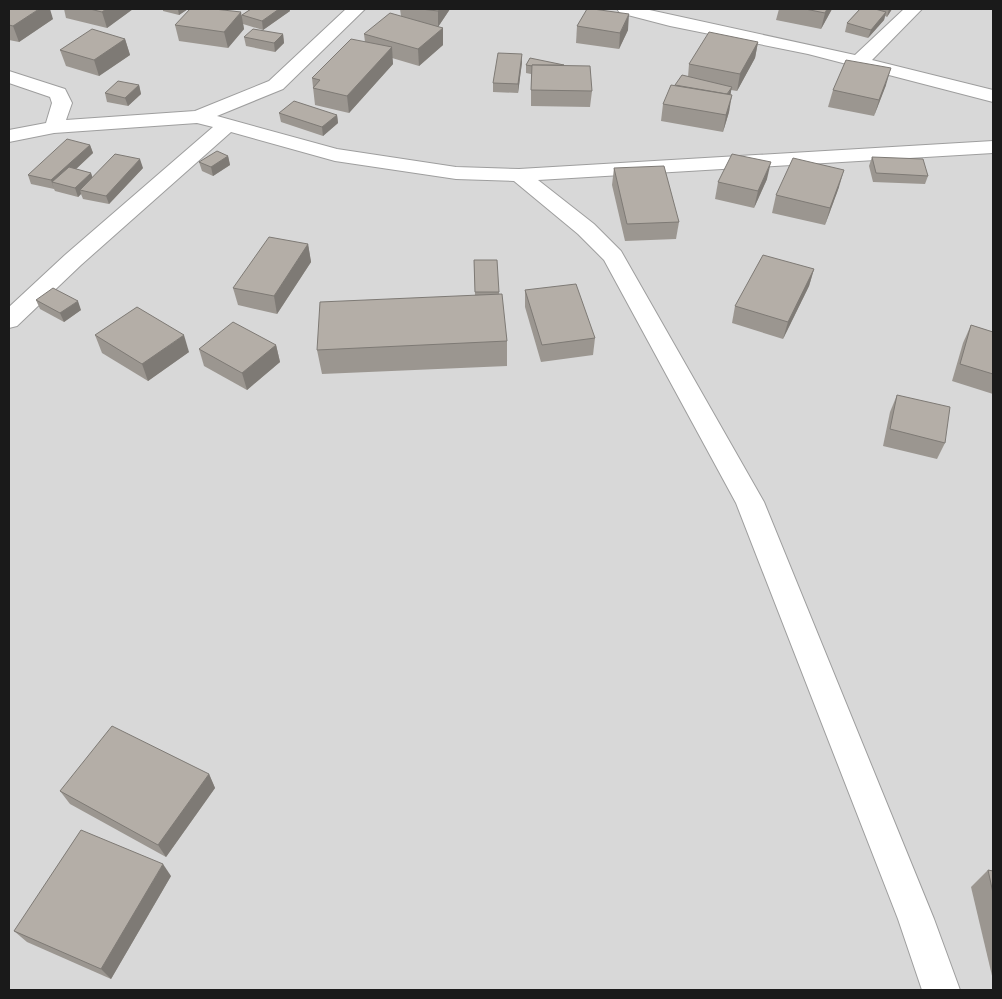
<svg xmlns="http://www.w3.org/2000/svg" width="1002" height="999" viewBox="0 0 1002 999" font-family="'PT Sans Narrow',sans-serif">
  <rect width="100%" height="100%" fill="#ebe9e1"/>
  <rect fill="#d8d8d8" x="9" y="9" width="984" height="981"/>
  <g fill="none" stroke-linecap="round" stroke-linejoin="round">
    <defs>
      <g id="minor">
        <polygon points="346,9 365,9 283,89 217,116 337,149 456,167 519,169 993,141 993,153 538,180 594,224 621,251 764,502 934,919 960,990 922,990 898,919 736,503 604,260 578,234 514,181 456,179 335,161 231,132 81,265 17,326 9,328 9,307 65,255 213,127 197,123 54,133 9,142 9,130 46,123 52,103 50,97 9,83 9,71 65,89 72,103 66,120 195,111 269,81"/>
        <polygon points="617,9 645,9 855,55 904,9 922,9 872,60 993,90 993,102 808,54 670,26 620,13"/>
      </g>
    </defs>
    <use href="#minor" stroke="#9e9e9e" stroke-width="2"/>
    <use href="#minor" fill="#fff" fill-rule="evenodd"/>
  </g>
  <g fill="#9b9690">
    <polygon points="9,9 53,19 19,42 9,40"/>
    <polygon points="64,9 133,9 107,28 66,18"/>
    <polygon points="163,9 188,9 179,15 163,11"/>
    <polygon points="251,9 289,9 290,11 263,30 243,24 244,29 228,48 179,41 175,25 242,15"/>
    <polygon points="400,9 450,9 438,27 443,28 443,45 419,66 392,58 393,64 349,113 315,105 312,78 365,42 364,34 401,16"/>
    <polygon points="779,9 832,9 821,29 776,20"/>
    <polygon points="855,9 892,9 887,17 885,16 884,20 868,38 845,32 847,23 859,10"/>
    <polygon points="577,26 628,30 619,49 576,43"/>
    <polygon points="283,34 284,43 275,52 246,46 244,37"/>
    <polygon points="125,39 130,55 99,76 66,66 60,50"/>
    <polygon points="758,42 755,58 737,91 731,90 729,112 723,132 661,121 663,104 675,86 688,77 689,64"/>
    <polygon points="530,58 592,91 590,107 531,106 531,74 526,73 526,65"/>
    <polygon points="522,62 518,93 493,92 493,83"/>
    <polygon points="139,85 141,94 128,106 107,102 105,93"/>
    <polygon points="886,85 874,116 828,107 833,90"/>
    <polygon points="279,113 337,115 338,123 323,136 281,122"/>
    <polygon points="90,145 93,153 76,169 91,173 92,177 143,168 109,204 83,199 81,194 78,197 55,191 54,189 31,184 28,175"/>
    <polygon points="228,156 230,165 213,176 202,171 199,162"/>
    <polygon points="872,157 928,176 925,184 873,182 869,166"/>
    <polygon points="614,168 679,222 676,239 625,241 612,185"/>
    <polygon points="767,179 754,208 715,199 718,182"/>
    <polygon points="839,187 825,225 772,213 776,195"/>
    <polygon points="308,244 311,262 277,314 238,305 233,288"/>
    <polygon points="474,260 499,292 507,341 507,366 322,374 317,350 475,295"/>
    <polygon points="814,269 809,286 783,339 732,323 735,306"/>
    <polygon points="525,290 595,338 593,355 541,362 525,307"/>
    <polygon points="36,300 81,310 64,322 40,309"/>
    <polygon points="971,325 993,332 993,394 952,381 963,343"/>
    <polygon points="95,335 189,352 148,381 102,353"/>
    <polygon points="276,345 280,362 247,390 204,366 199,349"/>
    <polygon points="897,395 945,443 937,459 883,446 890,412"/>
    <polygon points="209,774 215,788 166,857 70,804 60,791"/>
    <polygon points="988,870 993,871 993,980 971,887"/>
    <polygon points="171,876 111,979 27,942 14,931"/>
  </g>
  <g fill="#7e7a75">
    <polygon points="39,9 50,9 53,19 19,42 13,26"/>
    <polygon points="106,9 133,9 107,28 102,12"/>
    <polygon points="178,9 188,9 179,15"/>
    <polygon points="279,9 289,9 290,11 263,30 262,21"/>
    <polygon points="439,9 450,9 438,27 438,11"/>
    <polygon points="827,9 832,9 821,29 825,13"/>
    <polygon points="889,9 892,9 887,17"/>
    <polygon points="241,12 244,29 228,48 224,32"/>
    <polygon points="886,12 884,20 868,38 871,30"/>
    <polygon points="629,14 628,30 619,49 620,33"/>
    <polygon points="443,28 443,45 419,66 418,49"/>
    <polygon points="283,34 284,43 275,52 274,43"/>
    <polygon points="125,39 130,55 99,76 94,60"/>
    <polygon points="758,42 755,58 737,91 740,74"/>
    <polygon points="392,47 393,64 349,113 347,96"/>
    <polygon points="522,54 522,62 518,93 518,84"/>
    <polygon points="891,68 886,85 874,116 879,100"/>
    <polygon points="139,85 141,94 128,106 125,98"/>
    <polygon points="732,87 730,96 726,97"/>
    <polygon points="732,95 729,112 723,132 726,115"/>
    <polygon points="337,115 338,123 323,136 322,127"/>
    <polygon points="90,145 93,153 60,184 52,182 54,189 51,180"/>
    <polygon points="228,156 230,165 213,176 211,167"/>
    <polygon points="140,159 143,168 109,204 106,196"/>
    <polygon points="771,162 767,179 754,208 758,191"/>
    <polygon points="844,170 839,187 825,225 830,208"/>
    <polygon points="91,173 94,182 80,190 81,194 78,197 75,188"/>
    <polygon points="308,244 311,262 277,314 274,296"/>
    <polygon points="814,269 809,286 783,339 788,322"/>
    <polygon points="78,301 81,310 64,322 60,313"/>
    <polygon points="184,335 189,352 148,381 142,364"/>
    <polygon points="276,345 280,362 247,390 242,373"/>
    <polygon points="209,774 215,788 166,857 158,845"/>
    <polygon points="163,864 171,876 111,979 101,969"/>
  </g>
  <g fill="#b4aea7" stroke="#7e7a75">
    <polygon points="9,9 39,9 13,26 9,25"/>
    <polygon points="90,9 106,9 102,12"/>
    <polygon points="190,9 214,9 241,12 224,32 175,25"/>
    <polygon points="251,9 279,9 262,21 242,15"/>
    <polygon points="421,9 439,9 438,11"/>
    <polygon points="587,9 593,9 629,14 620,33 577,26"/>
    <polygon points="805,9 827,9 825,13"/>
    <polygon points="860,9 875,9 886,12 871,30 847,23"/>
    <polygon points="390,13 443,28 418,49 364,34"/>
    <polygon points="92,29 125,39 94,60 60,50"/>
    <polygon points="253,29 283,34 274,43 244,37"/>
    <polygon points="709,32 758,42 740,74 689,64"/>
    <polygon points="351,39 392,47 347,96 313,88 320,80 312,78"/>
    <polygon points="498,53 522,54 518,84 493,83"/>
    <polygon points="530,58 564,65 532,65 532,66 526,65"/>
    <polygon points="846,60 891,68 879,100 833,90"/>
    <polygon points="532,65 590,66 592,91 531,90"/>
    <polygon points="682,75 732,87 727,94 675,85"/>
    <polygon points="118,81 139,85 125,98 105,93"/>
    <polygon points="671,85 732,95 726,115 663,104"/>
    <polygon points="294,101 337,115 322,127 279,113"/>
    <polygon points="67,139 90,145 51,180 28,175"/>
    <polygon points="217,151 228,156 211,167 199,162"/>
    <polygon points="115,154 140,159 106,196 80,190"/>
    <polygon points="732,154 771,162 758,191 718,182"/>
    <polygon points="872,157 923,159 928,176 876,173"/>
    <polygon points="793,158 844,170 830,208 776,195"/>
    <polygon points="664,166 679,222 627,224 614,168"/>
    <polygon points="69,167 91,173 75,188 52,182"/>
    <polygon points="269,237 308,244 274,296 233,288"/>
    <polygon points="763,255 814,269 788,322 735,306"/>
    <polygon points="474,260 497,260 499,292 475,292"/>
    <polygon points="576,284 595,338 542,345 525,290"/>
    <polygon points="53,288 78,301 60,313 36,300"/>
    <polygon points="502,294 507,341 317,350 320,302"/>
    <polygon points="137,307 184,335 142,364 95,335"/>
    <polygon points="233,322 276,345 242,373 199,349"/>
    <polygon points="971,325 993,332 993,374 960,364"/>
    <polygon points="897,395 950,407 945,443 890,429"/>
    <polygon points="112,726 209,774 158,845 60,791"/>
    <polygon points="81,830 163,864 101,969 14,931"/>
    <polygon points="988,870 993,871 993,893"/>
  </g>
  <rect width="1002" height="999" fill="none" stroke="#1a1a1a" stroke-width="20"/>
</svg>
